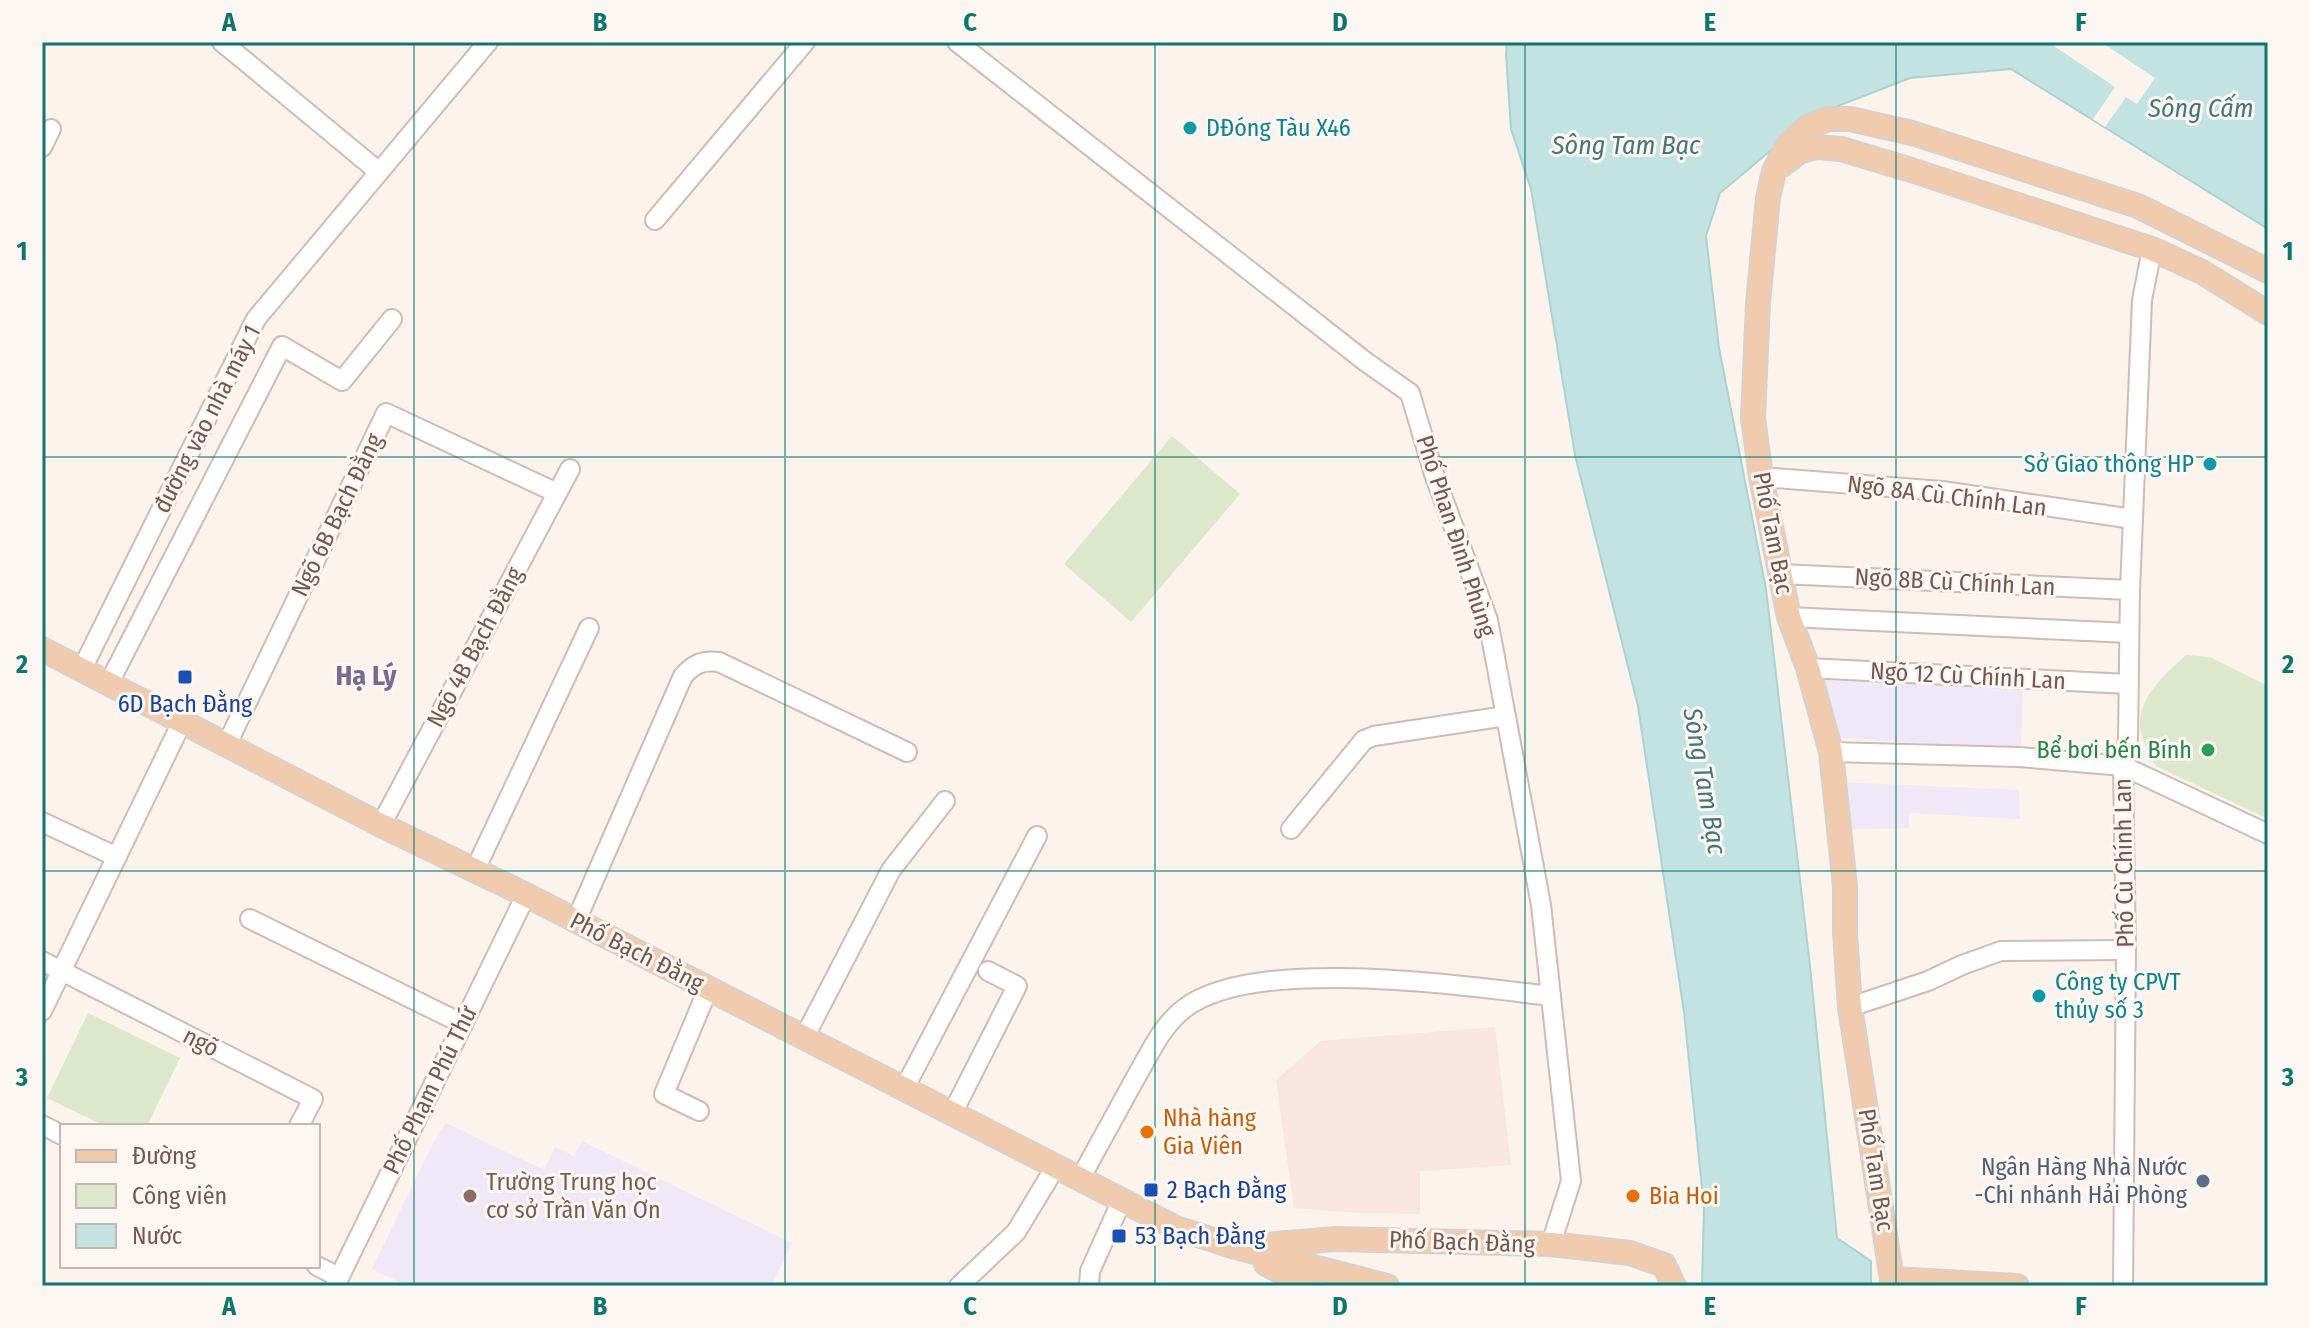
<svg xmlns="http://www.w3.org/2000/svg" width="2310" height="1328" viewBox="0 0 2310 1328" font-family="'Fira Sans Condensed',sans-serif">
  <rect width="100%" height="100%" fill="#fbf3ec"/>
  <polygon fill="#f9e5e2" points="1495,1027 1511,1165 1420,1171 1420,1214 1358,1213 1294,1208 1276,1080 1321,1041"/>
  <g fill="#efe9f7">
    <polygon points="1818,670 2023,679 2021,750 1839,738"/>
    <polygon points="1839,782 2019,790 2020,819 1909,813 1909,828 1845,830"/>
    <polygon points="446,1123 544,1170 555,1147 574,1156 582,1141 792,1243 771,1286 408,1286 372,1269 431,1147"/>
  </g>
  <g fill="#dce7cc">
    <polygon points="1172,436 1240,494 1131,622 1064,564"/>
    <path d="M2186,655L2210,657L2268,686V819L2156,766C2151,757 2145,746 2142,736C2132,702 2163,676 2186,655Z"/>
    <polygon points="88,1013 180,1058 147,1126 105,1126 47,1098"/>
  </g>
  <polygon fill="#c2e3e2" stroke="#aad3d2" stroke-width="2" points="1507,42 2268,42 2268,229 2011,69 1910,78 1812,116 1720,193 1706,236 1719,348 1766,589 1810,966 1837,1238 1871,1261 1871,1286 1702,1286 1704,1208 1684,1012 1638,706 1575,455 1531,189 1511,129 1506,54"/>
  <polygon fill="#fbf3ec" points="2048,42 2101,42 2155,78 2137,104 2126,97 2105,127 2093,119 2115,87"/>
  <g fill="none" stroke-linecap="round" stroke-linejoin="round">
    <defs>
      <g id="minor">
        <polyline points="222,42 379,172"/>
        <polyline points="957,42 1366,362 1410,393 1434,474 1488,620 1541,905 1571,1181 1551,1244"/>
        <polyline points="42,147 51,129"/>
        <polyline points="655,220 805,42"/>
        <polyline points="1761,477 1942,491 2133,519"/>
        <polyline points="1780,574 2130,590"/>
        <polyline points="1789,617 2129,633"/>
        <polyline points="1808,668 2129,684"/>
        <polyline points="82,669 256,319 488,42"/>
        <polyline points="109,683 282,346 342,381 392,319"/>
        <polyline points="227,744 386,413 557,493"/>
        <polyline points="1831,752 2019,757 2123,766 2268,834"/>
        <polyline points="42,822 117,857"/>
        <polyline points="381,825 570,469"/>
        <polyline points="1291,829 1364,740 1374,736 1506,716"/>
        <polyline points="475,870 589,628"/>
        <polyline points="250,919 463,1024"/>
        <path d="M576,921L683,676C694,664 702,660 719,662L907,752"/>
        <polyline points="42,961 313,1099 299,1126"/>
        <polyline points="1850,1007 1928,981 1962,965 2001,951 2126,950"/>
        <polyline points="42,1011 182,722"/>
        <polyline points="804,1038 891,870 945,801"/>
        <polyline points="904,1089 1037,836"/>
        <polyline points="699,1111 664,1094 708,989"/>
        <polyline points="952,1114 1017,986 988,971"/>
        <polyline points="42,1125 62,1135"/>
        <path d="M1080,1179C1099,1145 1117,1111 1136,1077C1150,1053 1162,1025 1185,1008C1256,955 1464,986 1551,996"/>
        <polyline points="317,1266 339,1277"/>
        <polyline points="335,1286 526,895"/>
        <polyline points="959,1286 1016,1232 1056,1166"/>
        <polyline points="1089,1286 1090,1271 1122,1200"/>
        <polyline points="2123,1286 2126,950 2123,766 2128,739 2130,590 2142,300 2152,249"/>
      </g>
      <g id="major">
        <polyline points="1782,165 1800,151 1817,147 1841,149 1908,169 2152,249 2202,272 2268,313"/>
        <polyline points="42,649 381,825 526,895 1176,1228 1235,1247 1387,1286"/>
        <polyline points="1252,1246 1335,1239 1551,1244 1630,1253 1664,1265 1674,1286"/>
        <polyline points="1266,1264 1308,1286"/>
        <polyline points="1893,1279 2017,1286"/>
        <polyline points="1893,1286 1850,1007 1845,933 1845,887 1831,752 1808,668 1789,617 1761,477 1753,418 1758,303 1768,198 1774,171 1788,145 1809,126 1829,119 1850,119 1912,133 2138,206 2268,271"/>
      </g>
    </defs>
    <use href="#minor" stroke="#cebcb5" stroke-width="22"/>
    <use href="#major" stroke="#d8d0ce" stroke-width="26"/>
    <use href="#minor" stroke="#fff" stroke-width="18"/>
    <use href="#major" stroke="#f1cbad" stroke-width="22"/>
  </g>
  <path fill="none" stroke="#0f766e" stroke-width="2" stroke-opacity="0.55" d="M414,42V1286M785,42V1286M1155,42V1286M1525,42V1286M1896,42V1286M42,457H2268M42,871H2268"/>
  <g fill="#0f9aa8" stroke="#fdf7f3" stroke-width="3">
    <circle cx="1190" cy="128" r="8"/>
    <circle cx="2210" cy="464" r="8"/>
    <circle cx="2039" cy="996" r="8"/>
  </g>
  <g fill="#1a4fb4" stroke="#fdf7f3" stroke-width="3">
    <rect x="177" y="669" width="16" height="16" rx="4"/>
    <rect x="1143" y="1182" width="16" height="16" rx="4"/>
    <rect x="1111" y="1228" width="16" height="16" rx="4"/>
  </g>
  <circle fill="#2e9e5b" stroke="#fdf7f3" stroke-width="3" cx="2208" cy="750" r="8"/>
  <g fill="#e8710a" stroke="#fdf7f3" stroke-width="3">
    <circle cx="1147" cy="1132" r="8"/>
    <circle cx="1633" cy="1196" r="8"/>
  </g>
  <circle fill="#5c6f8a" stroke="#fdf7f3" stroke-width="3" cx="2203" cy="1181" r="8"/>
  <circle fill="#8d6e63" stroke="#fdf7f3" stroke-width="3" cx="470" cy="1196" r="8"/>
  <g text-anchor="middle" stroke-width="6" stroke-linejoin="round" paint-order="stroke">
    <g font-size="24" fill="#0d838f" stroke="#fdf7f3" text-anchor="start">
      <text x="1206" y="136">DĐóng Tàu X46</text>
      <text x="2194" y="472" text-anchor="end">Sở Giao thông HP</text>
      <text x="2055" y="990">Công ty CPVT<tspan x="2055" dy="28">thủy số 3</tspan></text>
    </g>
    <g font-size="24" fill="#745751" stroke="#fdf7f3">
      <text transform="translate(207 419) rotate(-63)" y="8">đường vào nhà máy 1</text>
      <text transform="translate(1947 496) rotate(7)" y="8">Ngõ 8A Cù Chính Lan</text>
      <text transform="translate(337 515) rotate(-64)" y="8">Ngõ 6B Bạch Đằng</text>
      <text transform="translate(1773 533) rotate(79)" y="8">Phố Tam Bạc</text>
      <text transform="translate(1456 536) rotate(72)" y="8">Phố Phan Đình Phùng</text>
      <text transform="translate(1955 582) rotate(3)" y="8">Ngõ 8B Cù Chính Lan</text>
      <text transform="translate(475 647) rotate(-62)" y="8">Ngõ 4B Bạch Đằng</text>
      <text transform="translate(1968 676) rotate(3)" y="8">Ngõ 12 Cù Chính Lan</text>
      <text transform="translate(2124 863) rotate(-91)" y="8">Phố Cù Chính Lan</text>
      <text transform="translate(637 952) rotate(27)" y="8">Phố Bạch Đằng</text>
      <text transform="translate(201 1042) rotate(27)" y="8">ngõ</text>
      <text transform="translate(430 1090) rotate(-64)" y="8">Phố Phạm Phú Thứ</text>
      <text transform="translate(1876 1170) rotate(81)" y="8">Phố Tam Bạc</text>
      <text transform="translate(1462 1242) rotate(2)" y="8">Phố Bạch Đằng</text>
    </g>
    <g font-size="24" fill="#164399" stroke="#fdf7f3" text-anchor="start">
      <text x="185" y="712" text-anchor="middle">6D Bạch Đằng</text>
      <text x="1167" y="1198">2 Bạch Đằng</text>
      <text x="1135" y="1244">53 Bạch Đằng</text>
    </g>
    <g font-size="24" fill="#27864d" stroke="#fdf7f3" text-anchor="end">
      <text x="2192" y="758">Bể bơi bến Bính</text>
    </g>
    <g font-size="24" fill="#c56008" stroke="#fdf7f3" text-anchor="start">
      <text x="1163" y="1126">Nhà hàng<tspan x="1163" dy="28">Gia Viên</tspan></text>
      <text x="1649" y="1204">Bia Hoi</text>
    </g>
    <g font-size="24" fill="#4e5e75" stroke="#fdf7f3" text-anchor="end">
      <text x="2187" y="1175">Ngân Hàng Nhà Nước<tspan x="2187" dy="28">-Chi nhánh Hải Phòng</tspan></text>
    </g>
    <g font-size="24" fill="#785e54" stroke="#fdf7f3" text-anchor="start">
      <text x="486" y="1190">Trường Trung học<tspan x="486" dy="28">cơ sở Trần Văn Ơn</tspan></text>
    </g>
    <g font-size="26" font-style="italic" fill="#467676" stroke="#fdf7f3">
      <text x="2201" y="117">Sông Cấm</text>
      <text x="1626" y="154">Sông Tam Bạc</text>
      <text transform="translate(1705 781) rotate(80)" y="9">Sông Tam Bạc</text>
    </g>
    <g font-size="28" font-weight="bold" fill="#7b6a8f" stroke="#fdf7f3">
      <text x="366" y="685">Hạ Lý</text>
    </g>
  </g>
  <rect width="2310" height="1328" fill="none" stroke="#fdf7f3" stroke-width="88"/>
  <rect x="60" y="1124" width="260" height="144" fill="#fdf7f3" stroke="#c6b7b2" stroke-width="2"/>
  <rect x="76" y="1150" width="40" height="12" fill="#f1cbad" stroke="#c6b7b2" stroke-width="2"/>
  <text x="132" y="1164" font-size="24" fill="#745751">Đường</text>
  <rect x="76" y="1184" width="40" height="24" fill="#dce7cc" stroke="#c6b7b2" stroke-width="2"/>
  <text x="132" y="1204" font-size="24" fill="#745751">Công viên</text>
  <rect x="76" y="1224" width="40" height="24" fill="#c2e3e2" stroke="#c6b7b2" stroke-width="2"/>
  <text x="132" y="1244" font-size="24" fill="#745751">Nước</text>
  <rect x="44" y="44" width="2222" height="1240" fill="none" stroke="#0f766e" stroke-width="3"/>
  <g font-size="26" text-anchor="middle" font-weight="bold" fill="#0f766e">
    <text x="229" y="31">A</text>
    <text x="600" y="31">B</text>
    <text x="970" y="31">C</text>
    <text x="1340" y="31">D</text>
    <text x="1710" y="31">E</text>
    <text x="2081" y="31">F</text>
    <text x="22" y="260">1</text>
    <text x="2288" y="260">1</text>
    <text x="22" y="673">2</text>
    <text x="2288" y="673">2</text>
    <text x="22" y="1086">3</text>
    <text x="2288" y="1086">3</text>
    <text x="229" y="1315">A</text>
    <text x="600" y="1315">B</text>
    <text x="970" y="1315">C</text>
    <text x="1340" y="1315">D</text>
    <text x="1710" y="1315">E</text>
    <text x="2081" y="1315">F</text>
  </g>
</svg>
